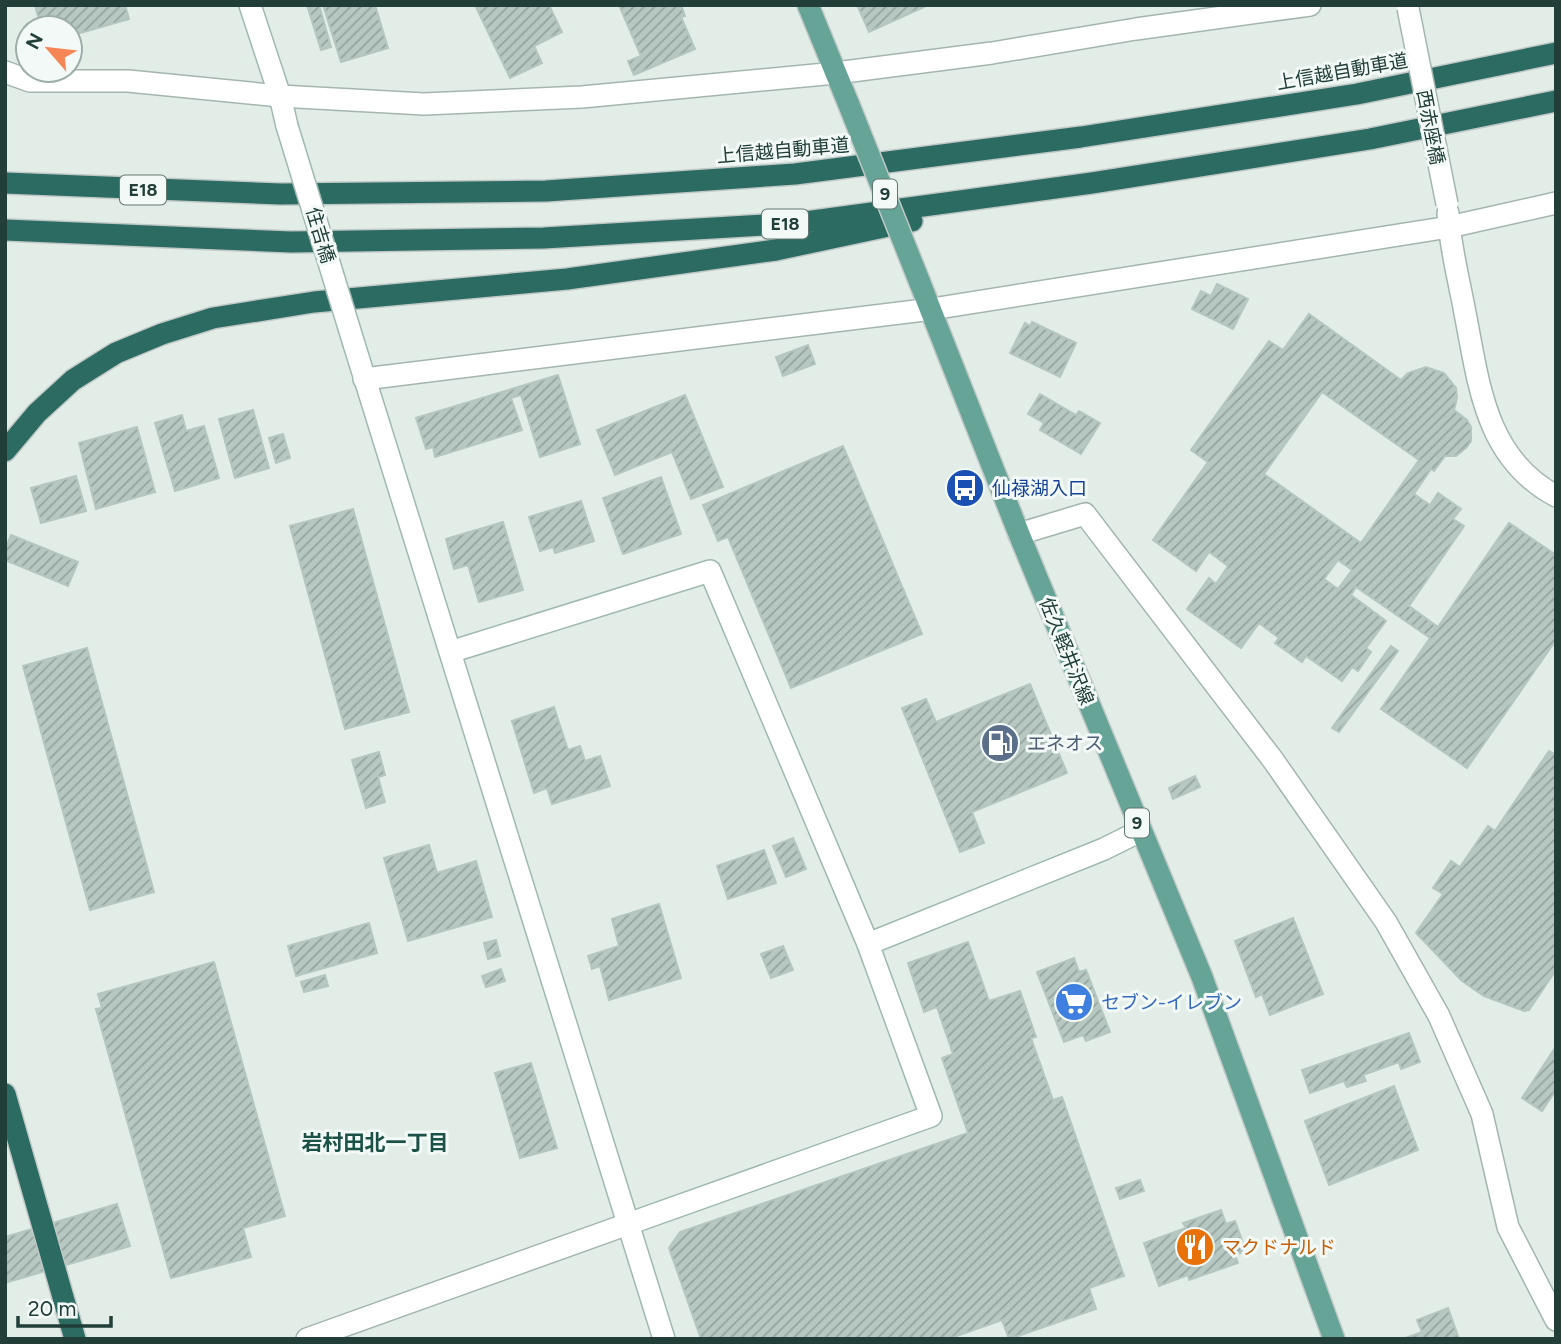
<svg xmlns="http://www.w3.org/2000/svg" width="1561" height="1344" viewBox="0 0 1561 1344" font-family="Figtree,'Noto Sans JP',sans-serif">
  <defs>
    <pattern id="building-hatch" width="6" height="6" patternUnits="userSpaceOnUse" patternTransform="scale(1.75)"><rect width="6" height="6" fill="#b7c7c1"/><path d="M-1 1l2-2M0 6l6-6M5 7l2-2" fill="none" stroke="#94a39e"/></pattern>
  </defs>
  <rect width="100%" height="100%" fill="#e2ede8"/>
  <g fill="url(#building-hatch)" stroke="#b4c6c0" stroke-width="2" fill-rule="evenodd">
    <polygon points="35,5 125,5 129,19 70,36 70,28 41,28"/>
    <polygon points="307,5 319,5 331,47 321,50"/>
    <polygon points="323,5 375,5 388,48 341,62"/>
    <polygon points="475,5 549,5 562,32 534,46 542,63 510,78"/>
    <polygon points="619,5 681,5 685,16 681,17 695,49 634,75 628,61 641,56"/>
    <polygon points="857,5 923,5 924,7 869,32"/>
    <polygon points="1217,284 1248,299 1233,329 1192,309 1201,291 1211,296"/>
    <path d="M1309,314L1401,380L1408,373L1426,367L1444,373L1456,388L1457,398L1454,410L1467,420L1471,427V441L1467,447L1456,456H1445L1434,471L1431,469L1414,494L1430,505L1438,493L1461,509L1453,519L1464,526L1409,606L1438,627L1509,523L1556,555V640L1467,768L1381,709L1430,638L1356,587L1351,595L1386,621L1366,648L1371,652L1358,671L1352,667L1342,681L1306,656L1302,662L1275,643L1279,638L1259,623L1241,648L1187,609L1209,578L1216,584L1228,566L1209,552L1196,571L1153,540L1208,462L1191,450L1269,341L1283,350ZM1322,392L1419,460L1361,543L1264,474ZM1338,560L1352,570L1338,589L1324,579Z"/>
    <polygon points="1032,322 1076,343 1060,377 1010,353 1025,323 1030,326"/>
    <polygon points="808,345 815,364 783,376 776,357"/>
    <polygon points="558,375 580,444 540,457 521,395 511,398 522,430 435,457 433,447 426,449 416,418"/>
    <polygon points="1040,394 1076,415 1079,411 1100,423 1081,454 1040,430 1044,423 1028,414"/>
    <polygon points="685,395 723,487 691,499 672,452 615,475 597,430"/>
    <polygon points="253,410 269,468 235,478 219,419"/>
    <polygon points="182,415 186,431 204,426 219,478 175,491 155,423"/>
    <polygon points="137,427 155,492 96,509 79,443"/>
    <polygon points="283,434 290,458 276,463 269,438"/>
    <polygon points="843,446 922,634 791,688 728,537 718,541 703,505"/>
    <polygon points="76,476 86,511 41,523 31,488"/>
    <polygon points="661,477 681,534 623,554 603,498"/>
    <polygon points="581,501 594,541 555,553 553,547 540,551 529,517"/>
    <polygon points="353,509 409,712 345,729 290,526"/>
    <polygon points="503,522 523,590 479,602 468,565 454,569 446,539"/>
    <polygon points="11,535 78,562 68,586 5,560 5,550"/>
    <polygon points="1391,646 1398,651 1339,732 1332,728"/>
    <polygon points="87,648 154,892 90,910 23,666"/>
    <polygon points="1030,684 1067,773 972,812 984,843 960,852 902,708 926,699 936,722"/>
    <polygon points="554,707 568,750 580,746 585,761 600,756 610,786 552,804 547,788 534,793 512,721"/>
    <polygon points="1549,751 1556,755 1556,970 1529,1010 1524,1011 1484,996 1462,981 1416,933 1443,894 1433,888 1451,861 1460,867 1488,826 1495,831"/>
    <polygon points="379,752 385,775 378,777 385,802 366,808 352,760"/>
    <polygon points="1195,776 1200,787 1173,799 1169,788"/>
    <polygon points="793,838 806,869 786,877 773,846"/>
    <polygon points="429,845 437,873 476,861 492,917 408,941 384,858"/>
    <polygon points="764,850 776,883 728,899 717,866"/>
    <polygon points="659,904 681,978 609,1000 600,966 592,969 588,956 619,946 612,919"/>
    <polygon points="1293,918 1323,994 1270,1015 1262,994 1256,997 1235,941"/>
    <polygon points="369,923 377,953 296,976 288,946"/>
    <polygon points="496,940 500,956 488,959 484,943"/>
    <polygon points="968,942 989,1001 1020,991 1036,1037 1031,1038 1053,1100 1062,1097 1124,1276 1089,1288 1096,1309 1009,1339 1002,1320 948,1339 701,1339 669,1248 680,1232 968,1133 942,1058 953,1054 937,1007 924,1012 908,963"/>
    <polygon points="783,946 793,970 771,978 761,954"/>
    <polygon points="1074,958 1079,972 1086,970 1110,1032 1086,1041 1083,1035 1064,1042 1037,972"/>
    <polygon points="214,962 285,1216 243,1228 251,1257 171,1278 96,1009 102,1008 98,994"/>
    <polygon points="501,969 505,981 486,987 482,976"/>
    <polygon points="325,975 328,986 304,992 301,982"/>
    <polygon points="1409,1033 1420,1062 1401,1069 1399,1062 1363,1075 1366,1081 1347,1087 1344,1081 1310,1093 1302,1070"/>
    <polygon points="1555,1048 1556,1090 1542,1111 1522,1098"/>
    <polygon points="531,1063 557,1148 520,1158 495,1073"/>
    <polygon points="1394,1086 1418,1150 1329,1185 1305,1121"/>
    <polygon points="1140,1180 1144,1191 1120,1199 1116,1188"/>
    <polygon points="117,1204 130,1246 5,1283 5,1237"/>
    <polygon points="1221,1210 1226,1224 1235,1221 1246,1251 1235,1255 1238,1263 1189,1280 1188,1275 1159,1286 1144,1243 1186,1228 1183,1223"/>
    <polygon points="1448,1308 1459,1339 1403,1339 1422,1332 1417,1320"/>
  </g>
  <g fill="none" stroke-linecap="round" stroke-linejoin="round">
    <defs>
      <g id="street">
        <polyline points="5,72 30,81 128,81 280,96 424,104 582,97 836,73 992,53 1136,29 1310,5"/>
        <path d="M1448,213C1450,247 1459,280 1465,313C1479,384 1485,458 1556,496"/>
        <polyline points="364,379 932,309 1449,227 1556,203"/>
        <polyline points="1019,534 1085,514 1273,760 1386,922 1439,1016 1482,1114 1508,1227 1556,1320"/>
        <polyline points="307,1339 628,1224"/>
      </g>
      <g id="secondary">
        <polyline points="250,5 280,96 287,126"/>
        <polyline points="354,344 664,1339"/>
        <polyline points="450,652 710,571 868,944 931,1116 628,1224"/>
        <polyline points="868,944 1104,849 1140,831"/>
      </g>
      <g id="primary">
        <polyline points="808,5 849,105"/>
        <polyline points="920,283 1019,534 1202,977 1334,1339"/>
      </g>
      <g id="highway">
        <polyline points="5,183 281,194 546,191 795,174 1081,137 1357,94 1556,53"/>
        <polyline points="5,230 291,242 544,238 798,223 1092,183 1370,139 1556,101"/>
        <polyline points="5,451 37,413 73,380 116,353 162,334 213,318 314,302 567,279 776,250 912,221"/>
        <polyline points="5,1094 75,1339"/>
      </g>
    </defs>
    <use href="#street" stroke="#a4b5b0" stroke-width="24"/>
    <use href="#secondary" stroke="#9fb9b1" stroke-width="24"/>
    <use href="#primary" stroke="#c1c9c7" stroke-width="24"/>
    <use href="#highway" stroke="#c1c9c7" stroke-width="24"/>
    <use href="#street" stroke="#fff" stroke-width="21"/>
    <use href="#secondary" stroke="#fff" stroke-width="21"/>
    <use href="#primary" stroke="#65a497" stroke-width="21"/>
    <use href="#highway" stroke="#2c6b62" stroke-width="21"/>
    <defs>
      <polyline id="street-bridge" points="1408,8 1447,204"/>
      <polyline id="secondary-bridge" points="287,126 354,344"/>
      <polyline id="primary-bridge" points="849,105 920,283"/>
    </defs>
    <use href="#street-bridge" stroke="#a4b5b0" stroke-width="24" stroke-linecap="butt"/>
    <use href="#secondary-bridge" stroke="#9fb9b1" stroke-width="24" stroke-linecap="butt"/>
    <use href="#primary-bridge" stroke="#c1c9c7" stroke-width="24" stroke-linecap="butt"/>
    <use href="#street-bridge" stroke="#fff" stroke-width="21"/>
    <use href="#secondary-bridge" stroke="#fff" stroke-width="21"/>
    <use href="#primary-bridge" stroke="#65a497" stroke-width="21"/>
  </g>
  <defs>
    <symbol id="bus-disc" viewBox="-11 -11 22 22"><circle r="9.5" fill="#1a4fb4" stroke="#f2f9f6"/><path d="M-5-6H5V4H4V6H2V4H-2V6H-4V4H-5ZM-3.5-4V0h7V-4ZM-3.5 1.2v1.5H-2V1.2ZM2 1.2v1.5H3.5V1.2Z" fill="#fff"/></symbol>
    <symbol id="fuel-disc" viewBox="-11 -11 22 22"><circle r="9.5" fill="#5c6f8a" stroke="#f2f9f6"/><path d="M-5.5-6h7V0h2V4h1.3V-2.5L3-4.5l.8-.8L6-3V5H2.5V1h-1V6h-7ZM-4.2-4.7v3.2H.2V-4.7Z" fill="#fff"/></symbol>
    <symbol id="supermarket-disc" viewBox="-11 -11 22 22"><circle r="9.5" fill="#3f7fe0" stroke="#f2f9f6"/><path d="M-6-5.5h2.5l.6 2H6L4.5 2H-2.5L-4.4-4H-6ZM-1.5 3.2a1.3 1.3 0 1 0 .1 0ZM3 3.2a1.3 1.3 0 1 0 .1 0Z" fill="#fff"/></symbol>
    <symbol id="restaurant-disc" viewBox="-11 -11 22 22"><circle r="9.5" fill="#e8710a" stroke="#f2f9f6"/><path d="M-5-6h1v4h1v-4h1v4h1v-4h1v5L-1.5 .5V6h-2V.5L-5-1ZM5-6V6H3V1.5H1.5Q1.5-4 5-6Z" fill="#fff"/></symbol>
  </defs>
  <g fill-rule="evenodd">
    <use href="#bus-disc" x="943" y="466" width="44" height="44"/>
    <use href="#fuel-disc" x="978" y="721" width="44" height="44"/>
    <use href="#supermarket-disc" x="1052" y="980" width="44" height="44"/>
    <use href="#restaurant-disc" x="1173" y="1225" width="44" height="44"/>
  </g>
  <g text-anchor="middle" stroke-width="6" stroke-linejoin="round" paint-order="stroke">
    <g fill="#f2f9f6" stroke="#607671" stroke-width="2">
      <rect x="120" y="175.5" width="46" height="29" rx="5"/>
      <rect x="873" y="179.5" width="24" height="29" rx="5"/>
      <rect x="762" y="209.5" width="46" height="29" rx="5"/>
      <rect x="1125" y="808.5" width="24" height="29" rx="5"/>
    </g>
    <g font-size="18" font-weight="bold" fill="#213e38">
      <text x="143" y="196">E18</text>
      <text x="885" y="200">9</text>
      <text x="785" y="230">E18</text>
      <text x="1137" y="829">9</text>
    </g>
    <g font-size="19" fill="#213e38" stroke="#f2f9f6">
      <text transform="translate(1342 71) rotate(-10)" y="7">上信越自動車道</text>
      <text transform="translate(1431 127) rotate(79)" y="7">西赤座橋</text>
      <text transform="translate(783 150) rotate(-5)" y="7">上信越自動車道</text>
      <text transform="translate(321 235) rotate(73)" y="7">住吉橋</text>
      <text transform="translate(1067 651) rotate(68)" y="7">佐久軽井沢線</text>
    </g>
    <g font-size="19" fill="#164399" stroke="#f2f9f6" text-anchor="start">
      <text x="992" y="495">仙禄湖入口</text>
    </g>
    <g font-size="19" fill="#4e5e75" stroke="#f2f9f6" text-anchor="start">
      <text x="1027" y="750">エネオス</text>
    </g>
    <g font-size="19" fill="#366cbe" stroke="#f2f9f6" text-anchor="start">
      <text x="1101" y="1009">セブン-イレブン</text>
    </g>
    <g font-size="19" fill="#c56008" stroke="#f2f9f6" text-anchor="start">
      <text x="1222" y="1254">マクドナルド</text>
    </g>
    <g font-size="21" font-weight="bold" fill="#1c5147" stroke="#f2f9f6">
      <text x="375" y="1150">岩村田北一丁目</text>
    </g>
  </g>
  <rect width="1561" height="1344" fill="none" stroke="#213e38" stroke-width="14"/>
  <g transform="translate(49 49) rotate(298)"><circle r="33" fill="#f2f9f6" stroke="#9eaeaa" stroke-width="2"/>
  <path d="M0-5L12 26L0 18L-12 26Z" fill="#f68656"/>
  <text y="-10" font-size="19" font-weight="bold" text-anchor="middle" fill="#213e38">N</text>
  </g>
  <path d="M18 1316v10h93v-10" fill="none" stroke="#213e38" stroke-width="3.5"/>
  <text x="28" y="1316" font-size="21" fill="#213e38" stroke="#f2f9f6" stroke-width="5" paint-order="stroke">20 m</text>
</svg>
